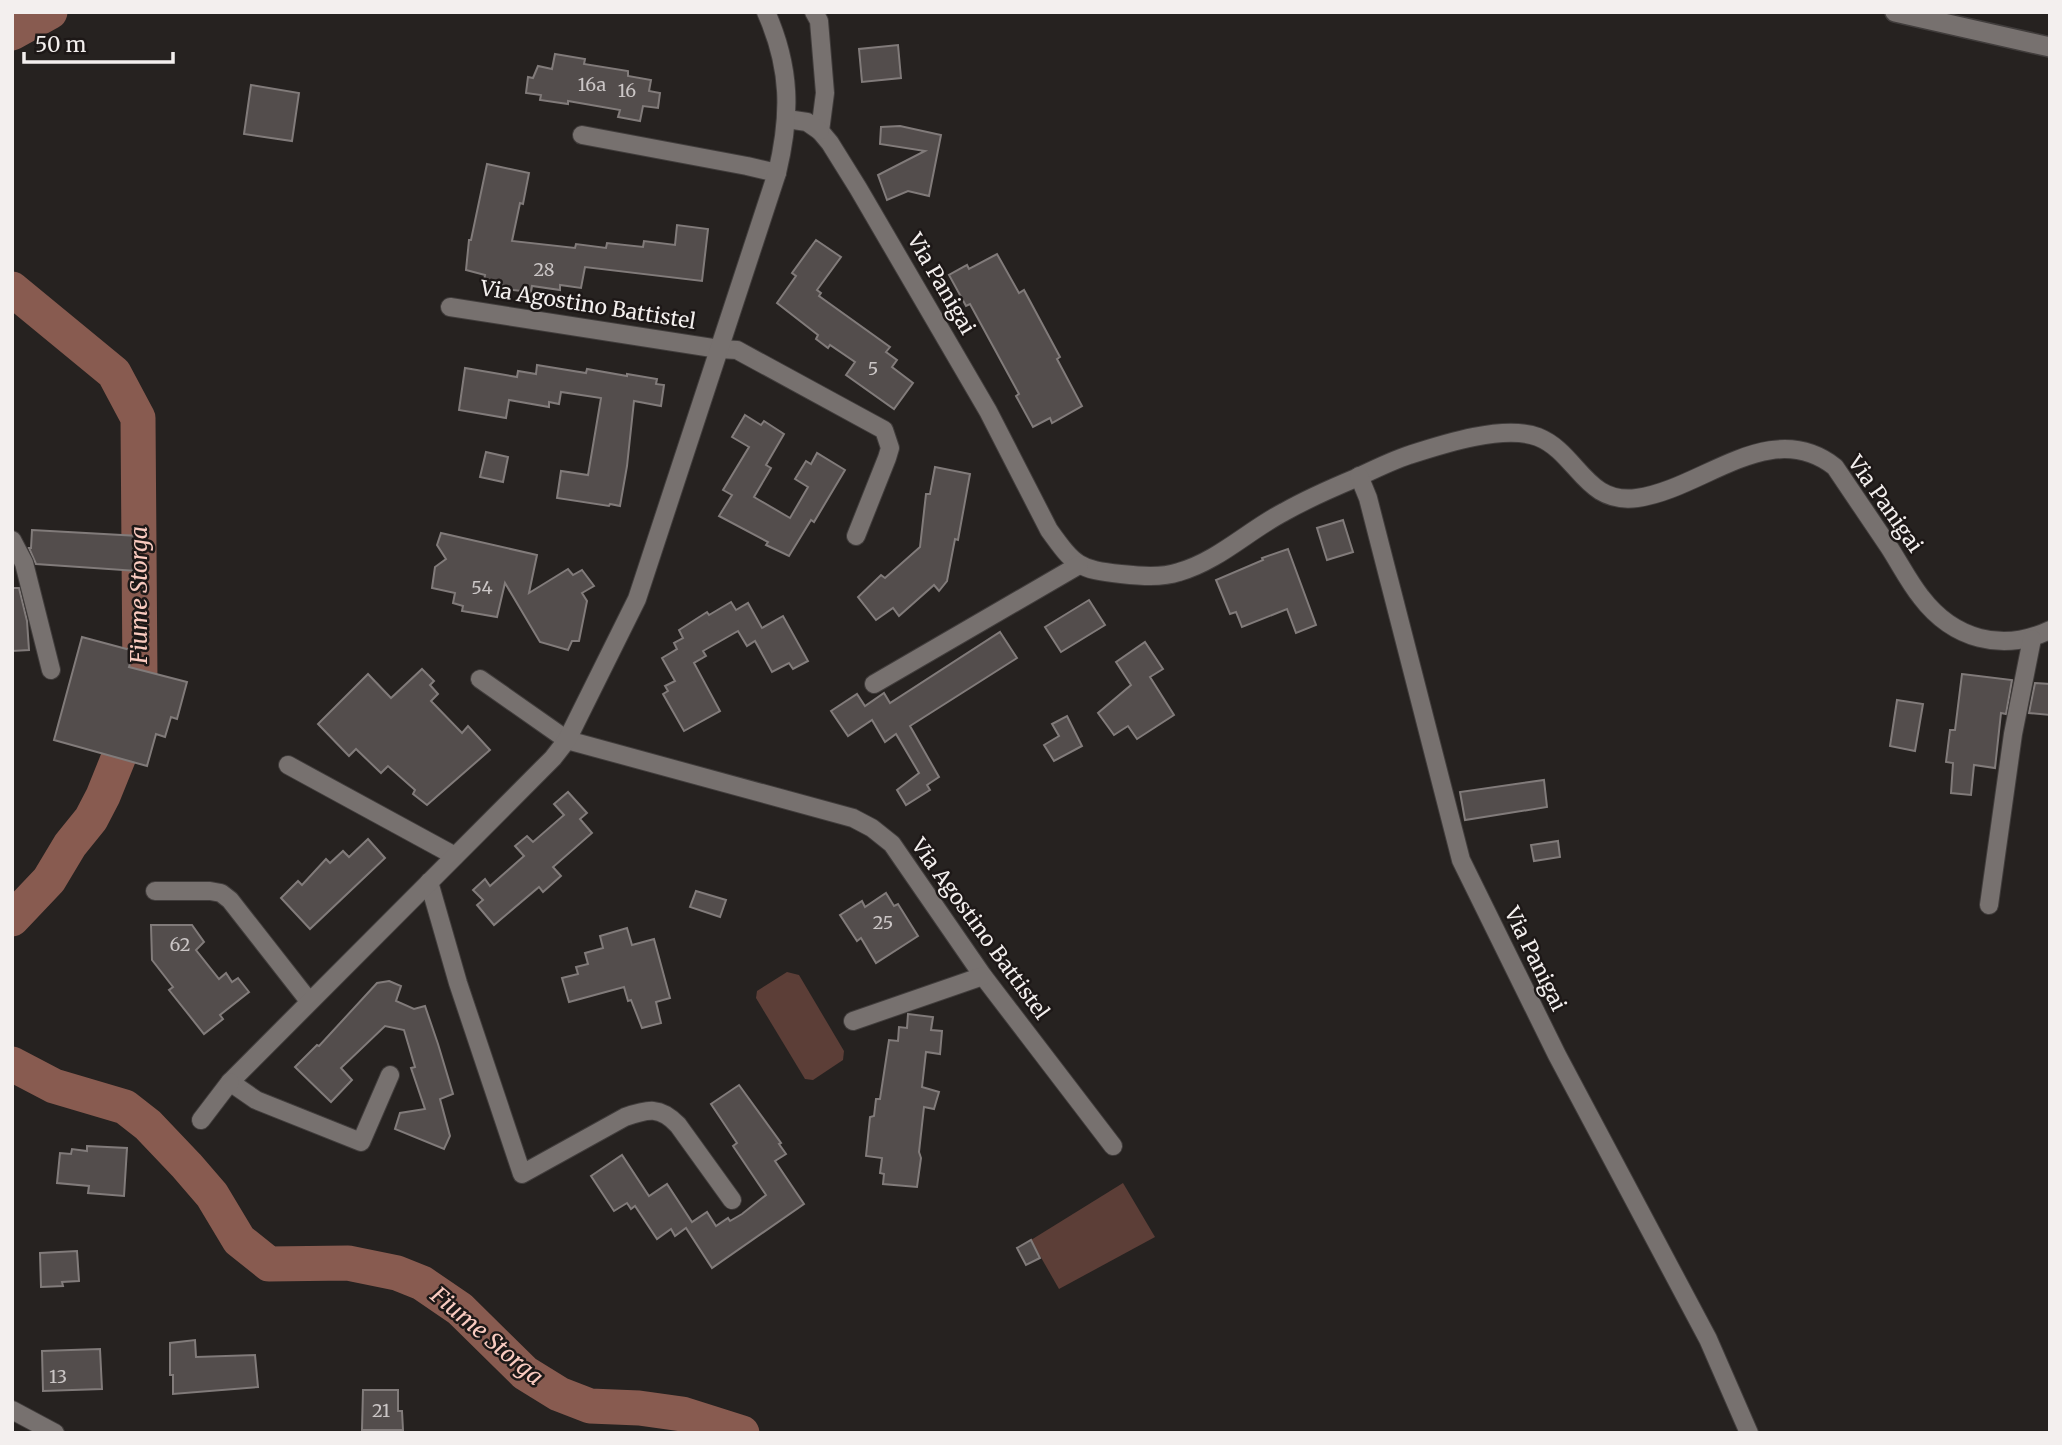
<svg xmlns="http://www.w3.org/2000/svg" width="2062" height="1445" viewBox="0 0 2062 1445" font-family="Merriweather,serif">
  <rect width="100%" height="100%" fill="#262220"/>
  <g fill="#5c3e37">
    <polygon points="787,972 799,975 844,1051 843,1060 813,1080 805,1079 756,998 757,991"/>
    <polygon points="1123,1183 1155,1237 1059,1289 1031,1240"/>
  </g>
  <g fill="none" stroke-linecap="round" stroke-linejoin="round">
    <g stroke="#885b50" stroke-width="35">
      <polyline points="12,33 50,12"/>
      <polyline points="12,289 114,373 138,418 140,680 135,712 128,734 103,796 91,819 70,845 49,880 12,919"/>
      <polyline points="12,1064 54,1086 125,1107 148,1125 187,1166 212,1195 239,1240 269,1264 348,1263 397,1273 422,1283 460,1309 525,1373 559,1394 590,1406 639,1408 682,1414 742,1433"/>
    </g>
  </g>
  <g fill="#534d4c" stroke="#817b7a" stroke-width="2">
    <polygon points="898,45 901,78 862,82 859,49"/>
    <polygon points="555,54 585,59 584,64 628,71 628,76 651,80 649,91 660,93 658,108 643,106 640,121 618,117 620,110 568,101 568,104 540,100 541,95 526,93 528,77 533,78 538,66 552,69"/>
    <polygon points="251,85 299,93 292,141 244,134"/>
    <polygon points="900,126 941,135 929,196 908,191 887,200 878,175 925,151 880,144 881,127"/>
    <polygon points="487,164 529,173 523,204 520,203 512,241 575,248 576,244 606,248 607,243 643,247 644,241 675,245 677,225 708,229 702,281 585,267 581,288 560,285 560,290 532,286 531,292 504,289 504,286 484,281 485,275 466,270 469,240 471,240"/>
    <polygon points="816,240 841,257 817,290 821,293 819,296 890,347 886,352 897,360 892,367 913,383 894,409 846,375 855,362 830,345 828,348 816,339 818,335 777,303 796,276 792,273"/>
    <polygon points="997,254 1019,293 1024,290 1060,357 1057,359 1082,406 1052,423 1050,418 1033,427 1016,396 1019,394 970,304 966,306 949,275 967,265 969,269"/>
    <polygon points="537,365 586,373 587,369 627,376 627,374 657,379 656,384 664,385 661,406 634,401 627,466 620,506 610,504 609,506 557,498 561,471 588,475 601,398 561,392 559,404 549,402 549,407 509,400 506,418 459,410 465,368 517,377 518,371 536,374"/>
    <polygon points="745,415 761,425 764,421 784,434 766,465 771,468 754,497 790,518 808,487 795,479 806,461 811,464 817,453 845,470 814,522 811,520 789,556 766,545 768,542 719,516 732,495 723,490 749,447 732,437"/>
    <polygon points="486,452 508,457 503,482 480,477"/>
    <polygon points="935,467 970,474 958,540 955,539 947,581 939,591 934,585 899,616 893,608 876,620 858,597 881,575 885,578 920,547 926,494 930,494"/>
    <polygon points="1343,520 1353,552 1327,560 1317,528"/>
    <polygon points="32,530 139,536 137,571 36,564 29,548 31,548"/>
    <polygon points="441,533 537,555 529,593 568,569 573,575 582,570 594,586 582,593 587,601 579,641 572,641 568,650 540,642 505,583 497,617 462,611 463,606 453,603 455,593 432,588 435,567 446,559 437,545"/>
    <polygon points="1288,549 1316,625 1296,633 1287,609 1242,627 1236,612 1230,614 1216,580 1263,560 1262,558"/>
    <polygon points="12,588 19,588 27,621 29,650 12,651"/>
    <polygon points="1089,600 1105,625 1061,652 1045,627"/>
    <polygon points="731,602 736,610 748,603 762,628 783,616 808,661 793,669 789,663 772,672 755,641 747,646 738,631 703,651 706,656 694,663 720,711 684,731 663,694 668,691 665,686 675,681 662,658 677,649 674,643 683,638 679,630 707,612 709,615"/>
    <polygon points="1000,632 1017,658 910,726 939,777 927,785 930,790 906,805 897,790 919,773 896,734 885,742 872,720 848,736 831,711 857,694 865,706 884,693 890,703"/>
    <polygon points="82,637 134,651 129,667 187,682 177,719 171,717 165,737 156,734 147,766 54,740"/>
    <polygon points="1145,642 1163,669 1150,677 1174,715 1137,739 1128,726 1114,735 1098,713 1131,685 1116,662"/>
    <polygon points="422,669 434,681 430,685 438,694 431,701 462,733 468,726 490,750 427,805 413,794 415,790 388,766 381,773 356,749 349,756 318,724 368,674 391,698"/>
    <polygon points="1962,674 2012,680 2006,714 2001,713 1995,768 1974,765 1971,795 1951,793 1953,763 1946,762 1950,730 1955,730"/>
    <polygon points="2035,683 2050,684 2050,715 2029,713"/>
    <polygon points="1897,700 1923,704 1915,751 1890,746"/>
    <polygon points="1067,716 1082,746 1054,761 1044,745 1059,736 1052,724"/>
    <polygon points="1544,780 1547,807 1465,820 1460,792"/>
    <polygon points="568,792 587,813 580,819 592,833 553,867 561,876 543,892 539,887 494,925 477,905 483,900 473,890 485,879 490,886 524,856 515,846 527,836 533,842 564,815 554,804"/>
    <polygon points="368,839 385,858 310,929 281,898 298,881 302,885 326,859 330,863 343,851 349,857"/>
    <polygon points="1558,841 1560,857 1534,861 1531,845"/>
    <polygon points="696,891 726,900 720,917 690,907"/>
    <polygon points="886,893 894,906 898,904 918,936 876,963 861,938 857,941 840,915 862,901 865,907"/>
    <polygon points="151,925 192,925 204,942 196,950 219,979 226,973 232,982 238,978 249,992 220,1015 223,1019 204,1034 169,990 173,987 152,960"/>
    <polygon points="627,928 632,945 654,939 670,998 656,1002 661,1023 642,1028 631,1000 628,1001 624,987 569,1002 562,978 578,974 576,967 588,964 585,953 603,948 600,936"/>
    <polygon points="389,981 401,986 396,1001 414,1009 425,1006 438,1044 453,1094 440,1099 450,1136 444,1149 395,1129 400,1113 425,1109 411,1068 415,1067 404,1030 385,1026 341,1068 352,1080 331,1102 295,1067 317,1045 319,1046 377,983"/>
    <polygon points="908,1014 933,1017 931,1030 942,1031 940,1054 926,1052 922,1087 939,1092 934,1109 924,1107 919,1152 921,1158 917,1187 883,1184 884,1174 880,1173 882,1158 866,1156 870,1117 874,1116 876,1099 880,1099 889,1040 898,1041 899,1027 907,1028"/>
    <polygon points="739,1085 781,1143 779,1144 786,1154 775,1161 804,1204 712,1268 686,1228 675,1236 671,1229 657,1239 635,1206 631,1209 627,1203 614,1211 591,1176 622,1155 649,1196 667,1184 692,1222 707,1212 716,1226 728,1218 730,1221 742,1214 766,1195 733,1146 737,1143 711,1104"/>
    <polygon points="87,1146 127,1148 124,1196 88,1193 89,1186 57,1183 60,1153 71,1154 72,1149 87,1151"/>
    <polygon points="1031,1240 1040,1258 1026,1265 1017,1248"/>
    <polygon points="77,1251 79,1281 62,1282 63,1286 41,1287 40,1253"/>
    <polygon points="195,1340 196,1357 255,1355 258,1387 173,1394 173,1375 170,1375 170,1343"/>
    <polygon points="100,1349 102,1389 43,1391 42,1351"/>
    <polygon points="363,1390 398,1390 398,1411 402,1411 403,1430 362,1430"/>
  </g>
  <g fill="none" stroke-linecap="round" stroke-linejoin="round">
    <defs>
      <g id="minor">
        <path d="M814,12L819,21L825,93L820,131L830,143L858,188L988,411L1049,530C1074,565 1079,570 1121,574C1140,576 1161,578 1179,572C1218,561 1249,530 1284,512C1307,499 1332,488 1356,478C1373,470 1391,461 1409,455C1443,444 1504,424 1538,437C1578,453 1585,505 1637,498C1703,489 1770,416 1835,467C1853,494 1871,520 1889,547C1900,564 1909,582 1921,597C1953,639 2002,653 2050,630"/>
        <polyline points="787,119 807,122 820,131"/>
        <polyline points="582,135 747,166 777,173"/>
        <polyline points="450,307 719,349 737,350 884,430 890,448 887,458 856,536"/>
        <polyline points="1359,476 1368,498 1461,860 1557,1055 1708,1339 1749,1433"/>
        <polyline points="12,540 24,563 51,670"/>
        <polyline points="480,679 567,740 853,818 872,828 892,844 983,976 1113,1146"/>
        <polyline points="874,684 1079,565"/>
        <polyline points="288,765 455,856"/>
        <path d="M429,882L458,983L522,1174L625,1117C648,1109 660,1106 678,1125L732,1200"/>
        <polyline points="155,891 210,891 221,893 230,900 309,1001"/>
        <polyline points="1989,905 2013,734 2032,639"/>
        <polyline points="853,1021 983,976"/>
        <path d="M390,1075L361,1142L256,1100L230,1082L553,758L567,740L637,599L777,173C791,115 791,68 766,12"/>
        <polyline points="201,1120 230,1082"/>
        <polyline points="12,1410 55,1433"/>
      </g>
      <polyline id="tertiary" points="1895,12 2050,47"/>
    </defs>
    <use href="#minor" stroke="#413d3c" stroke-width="20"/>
    <use href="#tertiary" stroke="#413d3c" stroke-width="22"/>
    <use href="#minor" stroke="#77716f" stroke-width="18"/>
    <use href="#tertiary" stroke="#77716f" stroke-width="19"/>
  </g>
  <g text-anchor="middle" stroke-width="5" stroke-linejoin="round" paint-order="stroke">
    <g font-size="18" fill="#cbc6c6">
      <text x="592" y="91">16a</text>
      <text x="627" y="97">16</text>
      <text x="544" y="276">28</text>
      <text x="873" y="375">5</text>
      <text x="482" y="594">54</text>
      <text x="883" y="929">25</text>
      <text x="180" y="951">62</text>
      <text x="58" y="1383">13</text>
      <text x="381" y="1417">21</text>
    </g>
    <g font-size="21" fill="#f3efee" stroke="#1d1817">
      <text transform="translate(941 284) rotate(60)" y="7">Via Panigai</text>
      <text transform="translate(588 305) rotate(9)" y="7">Via Agostino Battistel</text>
      <text transform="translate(1885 504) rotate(55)" y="7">Via Panigai</text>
      <text transform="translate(980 929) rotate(54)" y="7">Via Agostino Battistel</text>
      <text transform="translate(1535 959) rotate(64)" y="7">Via Panigai</text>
    </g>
    <g font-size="23" font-style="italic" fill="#facbc0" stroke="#1d1817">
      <text transform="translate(139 595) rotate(-90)" y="8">Fiume Storga</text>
      <text transform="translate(487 1336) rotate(40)" y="8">Fiume Storga</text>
    </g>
  </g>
  <rect width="2062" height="1445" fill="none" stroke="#f3efee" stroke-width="28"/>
  <path d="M24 52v10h149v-10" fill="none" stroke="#f3efee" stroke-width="3.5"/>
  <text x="35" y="52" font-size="21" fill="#f3efee" stroke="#1d1817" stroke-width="5" paint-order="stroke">50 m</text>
</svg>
